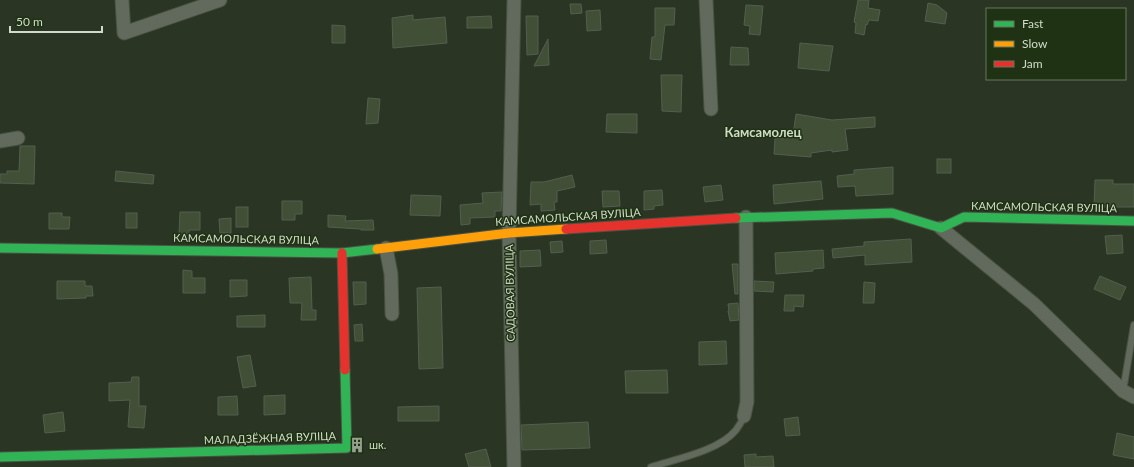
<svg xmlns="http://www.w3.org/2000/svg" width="1134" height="467" viewBox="0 0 1134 467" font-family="Lato,sans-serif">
  <rect width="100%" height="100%" fill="#2a3524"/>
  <g fill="#414f37" stroke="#545e4f">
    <polygon points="858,0 869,0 868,8 880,10 878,21 869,20 867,25 866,24 864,35 855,33 856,23 854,22"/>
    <polygon points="928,3 937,5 947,13 945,24 925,21"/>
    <polygon points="570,4 581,4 582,13 571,14"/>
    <polygon points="746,5 763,6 760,35 749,34 750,26 744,25"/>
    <polygon points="655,8 675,8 674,25 665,25 661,60 650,59 652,37 655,37"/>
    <polygon points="600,10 601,30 587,31 586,11"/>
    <polygon points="413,15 413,20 445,17 447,43 393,48 392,18"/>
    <polygon points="491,16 492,28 467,28 467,17"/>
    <polygon points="526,16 538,16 538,54 527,55"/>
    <polygon points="332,25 345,26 345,43 332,43"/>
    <polygon points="548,39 549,65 534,66"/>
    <polygon points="800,43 833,46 829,71 798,68"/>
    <polygon points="731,47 748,48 749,65 730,65"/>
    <polygon points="661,75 682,75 681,112 662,111"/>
    <polygon points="368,98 380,99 378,123 366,124"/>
    <polygon points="607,114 637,114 637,133 606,132"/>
    <polygon points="796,114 832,120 875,117 875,127 845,129 848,150 832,152 832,150 811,153 811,157 774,154 775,138 784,139 785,135 793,135"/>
    <polygon points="20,146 35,146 34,184 0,183 0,174 7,174 7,171 19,171"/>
    <rect x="937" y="159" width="14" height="14"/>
    <polygon points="893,167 893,194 856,196 855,186 838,187 837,176 854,174 854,170"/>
    <polygon points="116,171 154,175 153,184 115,181"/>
    <polygon points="572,175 575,187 557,191 557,202 554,202 555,210 541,211 541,204 530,205 531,182 544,182"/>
    <polygon points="1095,180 1113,180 1113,184 1134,184 1134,207 1094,207"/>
    <polygon points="821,181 823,199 774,204 773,185"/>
    <polygon points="721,185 723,200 705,202 703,187"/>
    <polygon points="662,190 663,205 654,206 654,209 644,210 644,191"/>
    <polygon points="602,191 619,191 620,206 603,207"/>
    <polygon points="502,192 501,211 495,211 495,217 470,218 470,224 461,225 460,205 483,203 482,193"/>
    <polygon points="411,195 441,196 440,216 410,215"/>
    <polygon points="282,201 302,201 302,214 295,214 295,220 282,220"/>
    <rect x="236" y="207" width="12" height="20"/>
    <polygon points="180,212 200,212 200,230 189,230 189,234 179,234"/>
    <polygon points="49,213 62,213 62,217 70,217 69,229 49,229"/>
    <rect x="126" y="213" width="11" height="15"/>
    <polygon points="328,215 346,216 345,221 373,220 374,230 361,230 360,229 328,227"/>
    <polygon points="231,218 231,233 220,233 219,219"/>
    <polygon points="1122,235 1123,253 1107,254 1105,236"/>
    <polygon points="911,239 912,262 865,265 865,255 833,258 832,249 864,246 864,242"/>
    <polygon points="606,240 607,253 590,254 590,241"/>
    <polygon points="562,241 563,252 551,253 550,242"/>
    <polygon points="540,250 541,266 520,267 520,251"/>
    <polygon points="823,250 824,268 813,269 813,271 776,274 775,253"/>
    <polygon points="732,264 738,264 738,294 735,294"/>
    <polygon points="183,270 192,271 192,278 205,278 205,293 183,293"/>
    <polygon points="1100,276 1126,287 1120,300 1094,289"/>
    <polygon points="311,277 312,310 316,310 316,320 301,320 302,303 290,303 289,278"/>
    <polygon points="230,280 247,280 247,296 230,297"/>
    <polygon points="57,281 85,281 85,286 92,286 93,296 86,296 86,298 57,299"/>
    <polygon points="754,281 774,282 773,292 754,291"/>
    <polygon points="353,282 366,282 366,304 354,305"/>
    <polygon points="864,282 875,283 874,303 863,303"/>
    <polygon points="441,287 443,368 419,369 417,288"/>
    <polygon points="785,295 804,295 803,307 794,306 794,311 784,311"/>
    <polygon points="738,303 739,320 730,321 728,311 729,311 728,304"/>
    <polygon points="265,315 265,327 237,327 237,316"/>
    <polygon points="362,324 363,341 355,341 354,325"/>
    <polygon points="726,341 727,364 699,365 699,342"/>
    <polygon points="250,355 256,386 243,388 237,357"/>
    <polygon points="667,370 668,393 626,393 625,371"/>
    <polygon points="132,377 139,377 139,406 146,406 144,428 128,427 130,400 109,401 109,383 131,382"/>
    <polygon points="285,395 285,414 264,415 264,396"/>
    <polygon points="237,396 238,415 218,415 218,397"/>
    <polygon points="439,406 439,421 398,421 398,407"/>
    <polygon points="63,412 65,431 45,433 43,415"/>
    <polygon points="798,417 800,435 786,436 784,419"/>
    <polygon points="588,422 590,448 522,450 521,425"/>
    <polygon points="1117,433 1134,437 1134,459 1113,455"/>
    <polygon points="486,449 491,467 469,467 465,454"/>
    <polygon points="756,454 756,457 773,456 774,467 745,467 744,455"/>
  </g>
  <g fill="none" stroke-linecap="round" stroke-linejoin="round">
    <defs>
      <g id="lane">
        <polyline points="1123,391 1134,325"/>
        <path d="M651,467C676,459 719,451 736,430C739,426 742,421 744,416"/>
      </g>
      <g id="street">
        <polyline points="122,0 124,33 220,0"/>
        <polyline points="514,0 509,233 514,467"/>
        <polyline points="706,0 711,109"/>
        <polyline points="0,141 18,138"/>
        <polyline points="941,228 1034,304 1123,391 1134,397"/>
        <polyline points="386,248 391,274 392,314"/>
        <polyline points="744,416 747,402 746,217"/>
      </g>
      <g id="fast">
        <polyline points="736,218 892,213 941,228 964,217 1134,221"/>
        <polyline points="0,248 342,253 377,249"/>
        <polyline points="0,457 347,448 345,370"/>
      </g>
      <polyline id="slow" points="377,249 509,233 566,229"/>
      <g id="jam">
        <polyline points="566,229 736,218"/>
        <polyline points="342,253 345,370"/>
      </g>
    </defs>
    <use href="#lane" stroke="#485242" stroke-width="8"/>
    <use href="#street" stroke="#485242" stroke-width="15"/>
    <use href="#fast" stroke="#485242" stroke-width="11"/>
    <use href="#slow" stroke="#485242" stroke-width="11"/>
    <use href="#jam" stroke="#485242" stroke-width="11"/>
    <use href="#lane" stroke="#616a5c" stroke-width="6"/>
    <use href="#street" stroke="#616a5c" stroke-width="13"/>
    <use href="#fast" stroke="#30b455" stroke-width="9"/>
    <use href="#slow" stroke="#ff9f0a" stroke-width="9"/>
    <use href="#jam" stroke="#e5322d" stroke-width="9"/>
  </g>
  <defs>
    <symbol id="building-bare" viewBox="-9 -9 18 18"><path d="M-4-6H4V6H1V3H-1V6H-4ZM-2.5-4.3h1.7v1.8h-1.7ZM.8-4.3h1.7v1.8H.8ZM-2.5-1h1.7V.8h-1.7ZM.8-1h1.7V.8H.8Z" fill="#96a28f" stroke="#1f3213" stroke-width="2.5" paint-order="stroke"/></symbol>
  </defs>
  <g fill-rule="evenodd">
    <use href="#building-bare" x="346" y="434" width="22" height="22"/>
  </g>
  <g text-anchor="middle" stroke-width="3" stroke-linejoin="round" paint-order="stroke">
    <g font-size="11" fill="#d0dcc9" stroke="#1f3213">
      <text transform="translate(1044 207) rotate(1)" y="4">КАМСАМОЛЬСКАЯ ВУЛІЦА</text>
      <text transform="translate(568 217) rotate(-4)" y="4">КАМСАМОЛЬСКАЯ ВУЛІЦА</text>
      <text transform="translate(246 239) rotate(1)" y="4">КАМСАМОЛЬСКАЯ ВУЛІЦА</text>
      <text transform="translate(510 293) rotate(-91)" y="4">САДОВАЯ ВУЛІЦА</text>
      <text transform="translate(270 438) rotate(-2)" y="4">МАЛАДЗЁЖНАЯ ВУЛІЦА</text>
    </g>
    <g font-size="11" fill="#d0dcc9" stroke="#1f3213" text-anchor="start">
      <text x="369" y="449">шк.</text>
    </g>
    <g font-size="13" font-weight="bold" fill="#d0dcc9" stroke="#1f3213">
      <text x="763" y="137">Камсамолец</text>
    </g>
  </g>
  <rect x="986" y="8" width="140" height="72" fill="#1f3213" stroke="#66765c"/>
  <rect x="994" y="21" width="20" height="6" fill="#30b455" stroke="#66765c"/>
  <text x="1022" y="28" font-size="12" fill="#d0dcc9">Fast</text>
  <rect x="994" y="41" width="20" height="6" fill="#ff9f0a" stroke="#66765c"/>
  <text x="1022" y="48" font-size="12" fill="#d0dcc9">Slow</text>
  <rect x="994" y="61" width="20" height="6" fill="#e5322d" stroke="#66765c"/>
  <text x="1022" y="68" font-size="12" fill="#d0dcc9">Jam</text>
  <path d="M10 26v6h92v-6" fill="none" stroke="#d0dcc9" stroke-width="2"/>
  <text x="16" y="26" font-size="12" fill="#d0dcc9" stroke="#1f3213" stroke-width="3" paint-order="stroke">50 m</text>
</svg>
